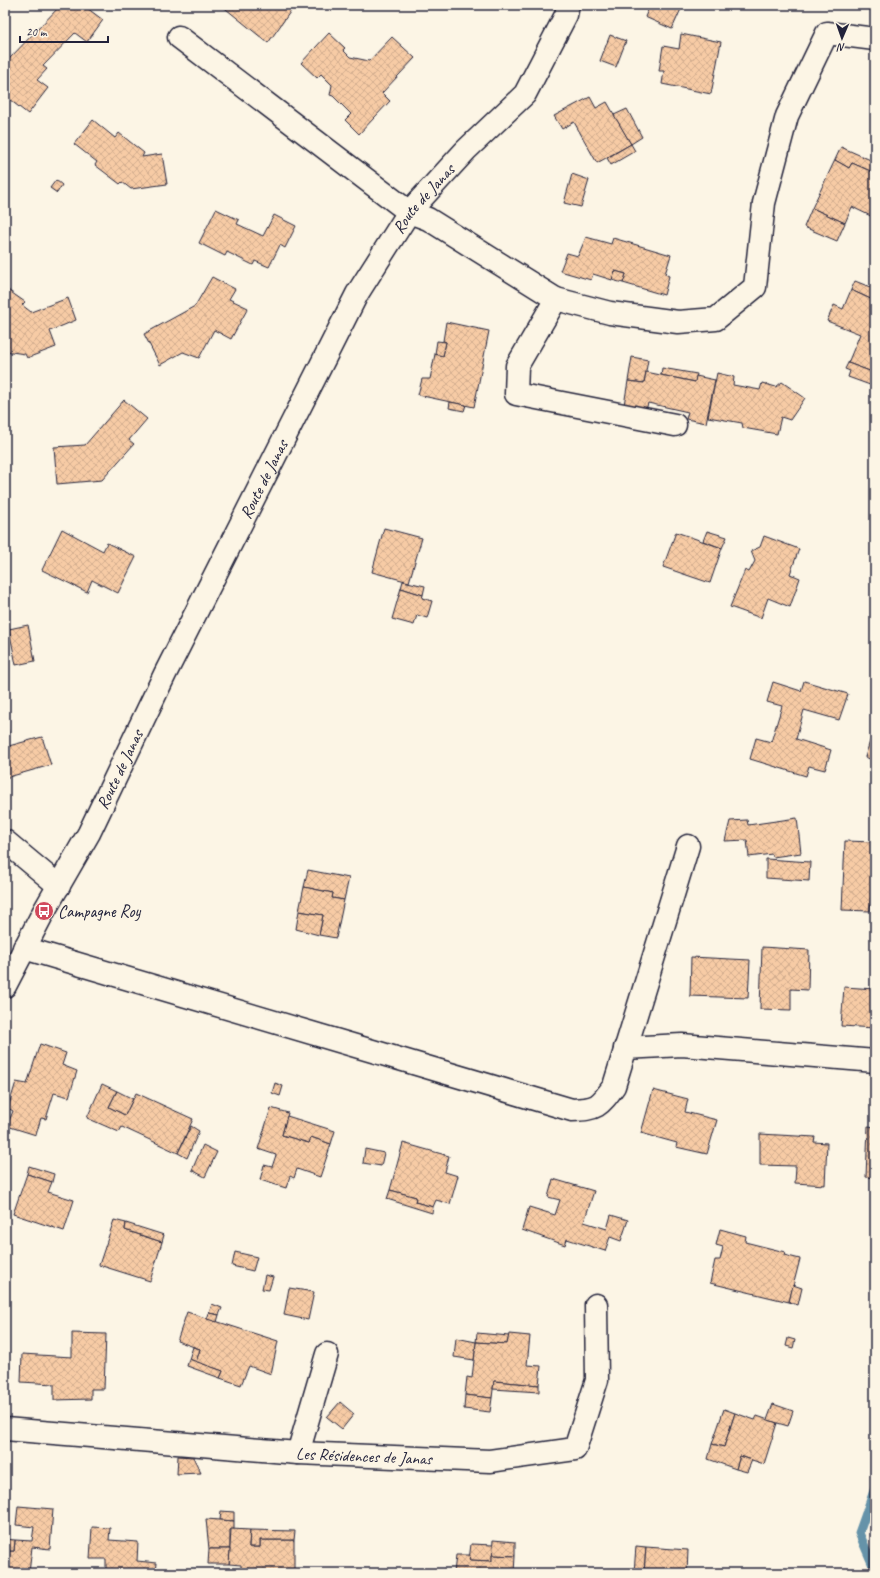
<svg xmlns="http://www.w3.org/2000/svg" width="880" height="1578" viewBox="0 0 880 1578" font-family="Caveat,sans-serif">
  <defs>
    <pattern id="building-cross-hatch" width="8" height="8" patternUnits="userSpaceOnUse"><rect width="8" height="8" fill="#f7cba5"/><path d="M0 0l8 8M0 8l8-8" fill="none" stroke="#d3ae8f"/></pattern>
  </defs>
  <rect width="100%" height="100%" fill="#fcf5e5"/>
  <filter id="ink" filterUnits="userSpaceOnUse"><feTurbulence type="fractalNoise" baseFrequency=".025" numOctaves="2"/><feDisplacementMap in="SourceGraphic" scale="8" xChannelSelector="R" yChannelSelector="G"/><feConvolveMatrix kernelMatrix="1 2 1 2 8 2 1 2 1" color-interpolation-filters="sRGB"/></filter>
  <g filter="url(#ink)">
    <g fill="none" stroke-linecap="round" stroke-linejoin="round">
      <polyline stroke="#6593a9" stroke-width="9" points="875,1488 859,1533 875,1570"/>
    </g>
    <g fill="url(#building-cross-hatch)" stroke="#22223b">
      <polygon points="61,5 83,5 103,20 87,42 75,33 43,66 47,69 37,80 48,88 28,114 5,96 5,56 9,59"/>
      <polygon points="221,5 295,5 268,43"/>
      <polygon points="650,5 672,5 681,9 672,29 645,17"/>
      <polygon points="329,33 345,48 343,50 350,57 369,61 392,37 415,58 382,93 390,101 359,134 345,120 351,114 333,96 330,95 332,85 321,74 317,78 301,63"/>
      <polygon points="681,34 721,42 711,94 662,84 664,71 659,71 663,46 679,49"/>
      <polygon points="610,35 626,41 616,67 600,61"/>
      <polygon points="590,97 596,108 607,102 631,144 597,163 574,122 562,129 554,116"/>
      <polygon points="627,109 642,137 631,144 614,115"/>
      <polygon points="93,120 115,138 119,133 144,153 142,157 162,154 167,184 131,189 122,182 120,184 95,165 97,162 74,144"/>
      <polygon points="631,144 635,151 611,165 607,158"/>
      <polygon points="841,147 875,162 875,173 852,163 849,168 835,160"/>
      <polygon points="835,160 849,168 852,163 875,173 875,218 852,207 845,223 812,208"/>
      <polygon points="572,174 589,180 581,207 564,203"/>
      <polygon points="56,180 62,185 57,193 50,188"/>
      <polygon points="812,208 845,223 837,241 804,227"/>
      <polygon points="216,209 239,220 237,224 263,236 274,215 296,226 285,248 280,245 269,267 255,261 253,265 227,252 225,256 199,243"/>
      <polygon points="586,237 611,244 613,238 671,255 665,274 669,276 664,295 623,283 626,274 615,271 612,280 593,274 591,280 560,271 567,253 578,256"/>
      <polygon points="615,271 626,274 623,283 612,280"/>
      <polygon points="212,277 235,289 229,299 248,308 231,339 214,330 199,358 183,352 160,365 144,334 195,306"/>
      <polygon points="855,281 875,289 875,301 851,290"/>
      <polygon points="5,288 25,302 22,305 31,312 68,298 76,320 50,331 56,347 27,358 25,354 5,351"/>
      <polygon points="851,290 875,301 875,373 848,363 860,334 827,321 834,305 843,309"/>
      <polygon points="446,322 489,331 474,407 418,395 422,379 430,379 435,354 443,356 446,342 443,341"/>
      <polygon points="437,341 446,342 443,356 435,354"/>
      <polygon points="632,357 648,360 644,383 628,381"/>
      <polygon points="848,363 875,373 870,385 848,377 850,371 845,369"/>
      <polygon points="662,368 697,374 695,382 661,375"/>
      <polygon points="646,372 695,382 696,376 715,380 706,423 686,419 688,412 648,403 646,410 624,405 628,381 644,383"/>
      <polygon points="717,373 734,377 733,385 760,390 762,383 776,387 782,382 805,398 790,420 781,417 777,434 743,428 742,423 708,417"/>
      <polygon points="124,400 147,419 129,440 134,444 102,480 57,484 54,447 85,445"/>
      <polygon points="450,402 466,405 464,411 449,408"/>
      <polygon points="384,528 422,538 409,582 372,572"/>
      <polygon points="62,529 103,551 107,543 136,557 118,593 92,580 87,592 42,570"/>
      <polygon points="707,531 727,537 722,548 703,541"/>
      <polygon points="676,532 722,548 710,583 663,567"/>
      <polygon points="764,536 799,549 790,574 800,578 790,607 768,598 761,618 730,607 745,570 749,572 755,561 751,551 760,547"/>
      <polygon points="403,581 425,586 423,595 401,588"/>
      <polygon points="401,588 423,595 422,598 432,601 427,618 417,615 414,625 392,619"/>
      <polygon points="28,625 35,661 16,665 9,629"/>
      <polygon points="804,681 848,694 839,720 804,710 796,739 831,750 825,770 809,766 806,776 750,759 756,738 771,742 782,706 767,702 773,682 801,691"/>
      <polygon points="5,722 9,733 5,734"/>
      <polygon points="875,725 875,761 865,757"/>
      <polygon points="42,737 51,765 5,778 5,747"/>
      <polygon points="797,818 801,853 773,857 772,854 749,857 747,840 725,841 730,821 747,820 748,825"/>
      <polygon points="845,841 874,842 875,898 871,898 870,911 842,910"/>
      <polygon points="766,859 810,862 809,881 766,878"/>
      <polygon points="308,870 349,878 344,900 332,898 333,893 304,887"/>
      <polygon points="304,887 333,893 332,898 344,900 336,938 319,935 323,915 299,911"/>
      <polygon points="299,911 323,915 319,935 296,929"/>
      <polygon points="762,947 809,950 808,990 791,989 791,1010 760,1009"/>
      <polygon points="691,957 750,960 748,998 690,996"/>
      <polygon points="844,987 875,989 875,1028 841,1026"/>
      <polygon points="40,1044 66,1053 62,1065 77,1071 69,1097 54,1093 46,1119 41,1118 36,1135 7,1126 13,1111 8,1108 16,1082 27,1084"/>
      <polygon points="275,1083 283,1086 280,1096 272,1093"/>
      <polygon points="102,1084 117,1091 109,1107 125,1115 136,1093 193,1119 178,1153 122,1127 119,1132 87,1118"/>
      <polygon points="653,1090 688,1099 685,1112 717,1120 707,1154 676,1147 677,1143 641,1133"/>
      <polygon points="117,1091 133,1099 125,1115 109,1107"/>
      <polygon points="271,1108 288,1113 282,1135 309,1143 311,1137 331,1144 320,1177 297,1169 294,1178 290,1176 286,1188 260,1180 264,1165 272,1167 276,1155 258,1149"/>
      <polygon points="287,1116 335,1131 331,1144 311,1137 309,1143 282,1135"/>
      <polygon points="191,1126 199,1131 187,1158 178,1153"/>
      <polygon points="868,1126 875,1127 875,1178 866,1177"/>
      <polygon points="760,1134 815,1137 814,1142 827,1143 825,1185 795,1183 796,1166 760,1165"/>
      <polygon points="403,1143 449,1156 445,1172 458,1176 450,1204 436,1200 433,1207 415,1202 416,1197 390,1190"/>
      <polygon points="203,1145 217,1152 205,1177 192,1170"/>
      <polygon points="365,1149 384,1153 381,1166 363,1163"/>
      <polygon points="29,1166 54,1174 52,1182 27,1174"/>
      <polygon points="27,1174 52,1182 48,1192 74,1200 64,1231 13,1214"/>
      <polygon points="553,1179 594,1191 584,1222 607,1229 611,1215 628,1220 621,1241 610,1237 605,1251 567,1239 565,1245 522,1230 529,1207 555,1215 560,1200 548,1197"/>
      <polygon points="390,1190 416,1197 415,1202 433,1207 432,1213 387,1199"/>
      <polygon points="114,1220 126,1223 125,1230 162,1242 150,1281 99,1265"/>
      <polygon points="126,1223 164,1235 162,1242 125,1230"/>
      <polygon points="720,1229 746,1236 745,1242 785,1252 784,1255 800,1259 789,1302 710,1283 715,1260 720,1260 723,1247 716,1245"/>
      <polygon points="235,1252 257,1257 253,1271 232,1266"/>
      <polygon points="265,1275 273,1277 269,1290 262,1289"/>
      <polygon points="793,1285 802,1288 798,1305 789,1302"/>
      <polygon points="289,1288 314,1292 308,1320 284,1315"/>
      <polygon points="212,1304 222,1308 219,1315 209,1313"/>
      <polygon points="187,1312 278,1341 271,1374 249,1366 241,1385 220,1378 223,1371 196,1362 200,1349 177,1341"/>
      <polygon points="209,1313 219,1315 217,1322 207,1319"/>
      <polygon points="72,1333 106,1334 104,1389 91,1389 91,1399 54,1400 54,1384 21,1382 22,1354 72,1357"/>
      <polygon points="477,1333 509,1336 507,1344 476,1342"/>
      <polygon points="509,1334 530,1336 527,1365 541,1366 539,1385 494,1381 492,1398 465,1395 467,1377 472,1378 476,1342 507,1344"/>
      <polygon points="456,1338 476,1342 474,1360 454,1357"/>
      <polygon points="788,1338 795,1340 793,1348 786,1346"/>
      <polygon points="193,1347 200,1349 196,1362 189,1359"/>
      <polygon points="189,1359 223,1371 220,1378 187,1366"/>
      <polygon points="494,1381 539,1385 539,1392 493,1389"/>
      <polygon points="465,1395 492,1398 490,1412 464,1409"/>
      <polygon points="340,1402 354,1414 342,1429 327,1417"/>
      <polygon points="773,1404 793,1411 788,1426 767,1420"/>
      <polygon points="724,1409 735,1413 724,1447 712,1444"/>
      <polygon points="735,1413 755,1420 757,1416 777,1423 764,1464 740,1456 736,1469 708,1459 712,1444 724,1447"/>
      <polygon points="178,1456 193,1457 201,1473 177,1474"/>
      <polygon points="740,1456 752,1460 747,1472 736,1469"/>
      <polygon points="18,1506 53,1509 50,1549 32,1547 29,1573 5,1573 5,1551 14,1551 15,1540 32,1541 34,1527 16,1525"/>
      <polygon points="221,1511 234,1512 234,1521 220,1520"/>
      <polygon points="206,1519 234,1521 234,1529 230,1530 230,1549 209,1549"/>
      <polygon points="92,1527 110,1528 109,1540 138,1542 137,1561 157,1563 156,1573 119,1573 106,1570 106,1559 90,1559"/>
      <polygon points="231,1529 250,1530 249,1547 260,1547 260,1540 294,1540 294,1573 241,1573 241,1565 229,1564"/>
      <polygon points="250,1530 295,1531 294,1540 260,1540 260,1547 249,1547"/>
      <polygon points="5,1539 15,1540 14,1551 5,1551"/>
      <polygon points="493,1540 515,1542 515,1556 492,1555"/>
      <polygon points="471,1544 493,1545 492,1561 469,1560"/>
      <polygon points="636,1546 646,1547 644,1573 634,1573"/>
      <polygon points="646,1547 688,1550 687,1573 634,1573 644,1573"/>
      <polygon points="209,1549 230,1549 229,1564 208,1564"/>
      <polygon points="456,1555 470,1555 469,1560 492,1561 492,1555 515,1556 514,1573 454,1573"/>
    </g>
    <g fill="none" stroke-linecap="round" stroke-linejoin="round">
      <defs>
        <g id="minor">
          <polyline points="179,37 409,212 428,219 556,299 517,366 516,394 675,425"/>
          <polyline points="556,299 610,313 678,322 716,319 755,287 764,203 787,116 827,33 875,39"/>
          <polyline points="5,841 59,886"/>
          <path d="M24,948L572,1110C597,1109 599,1107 614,1086L688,846"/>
          <path id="s1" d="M5,986L44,911L89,833L165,674L357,294L409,212L466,150L525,94L566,15L568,5"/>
          <polyline points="625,1048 682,1045 875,1061"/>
          <path id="s2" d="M5,1429L298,1453L490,1461L575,1449L597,1380L596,1305"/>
          <polyline points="298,1453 327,1354"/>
        </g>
      </defs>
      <use href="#minor" stroke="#22223b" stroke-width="25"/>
      <use href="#minor" stroke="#fcf5e5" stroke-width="22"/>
    </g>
  </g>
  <defs>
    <symbol id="bus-disc" viewBox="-11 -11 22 22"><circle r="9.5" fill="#d1495b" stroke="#fcf5e5"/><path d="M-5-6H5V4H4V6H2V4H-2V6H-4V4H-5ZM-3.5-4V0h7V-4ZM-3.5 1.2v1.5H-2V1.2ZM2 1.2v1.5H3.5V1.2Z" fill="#fff"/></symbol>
  </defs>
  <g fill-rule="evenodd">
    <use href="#bus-disc" x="33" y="900" width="22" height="22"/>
  </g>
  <g text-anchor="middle" stroke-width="3.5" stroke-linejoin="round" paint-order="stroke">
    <g font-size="17" fill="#22223b" stroke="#fcf5e5">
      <text dy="6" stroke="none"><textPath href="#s1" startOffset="893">Route de Janas</textPath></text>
      <text dy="6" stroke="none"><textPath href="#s1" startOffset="569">Route de Janas</textPath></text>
      <text dy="6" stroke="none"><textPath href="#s1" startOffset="245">Route de Janas</textPath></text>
      <text dy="6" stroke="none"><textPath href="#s2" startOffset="360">Les Résidences de Janas</textPath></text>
    </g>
    <g font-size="17" fill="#22223b" stroke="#fcf5e5" text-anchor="start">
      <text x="58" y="917">Campagne Roy</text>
    </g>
  </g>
  <rect width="880" height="1578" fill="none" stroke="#fcf5e5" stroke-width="20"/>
  <rect x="10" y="10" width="860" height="1558" fill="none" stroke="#22223b" stroke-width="1.5" filter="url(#ink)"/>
  <g transform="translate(842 38) rotate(182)" stroke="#fcf5e5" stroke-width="3" paint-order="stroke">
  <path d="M0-3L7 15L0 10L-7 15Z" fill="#22223b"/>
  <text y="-6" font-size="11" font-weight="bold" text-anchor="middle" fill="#22223b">N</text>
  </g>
  <path d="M20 36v6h88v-6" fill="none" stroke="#22223b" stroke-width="2"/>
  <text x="26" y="36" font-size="12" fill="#22223b" stroke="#fcf5e5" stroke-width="3" paint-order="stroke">20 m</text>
</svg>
